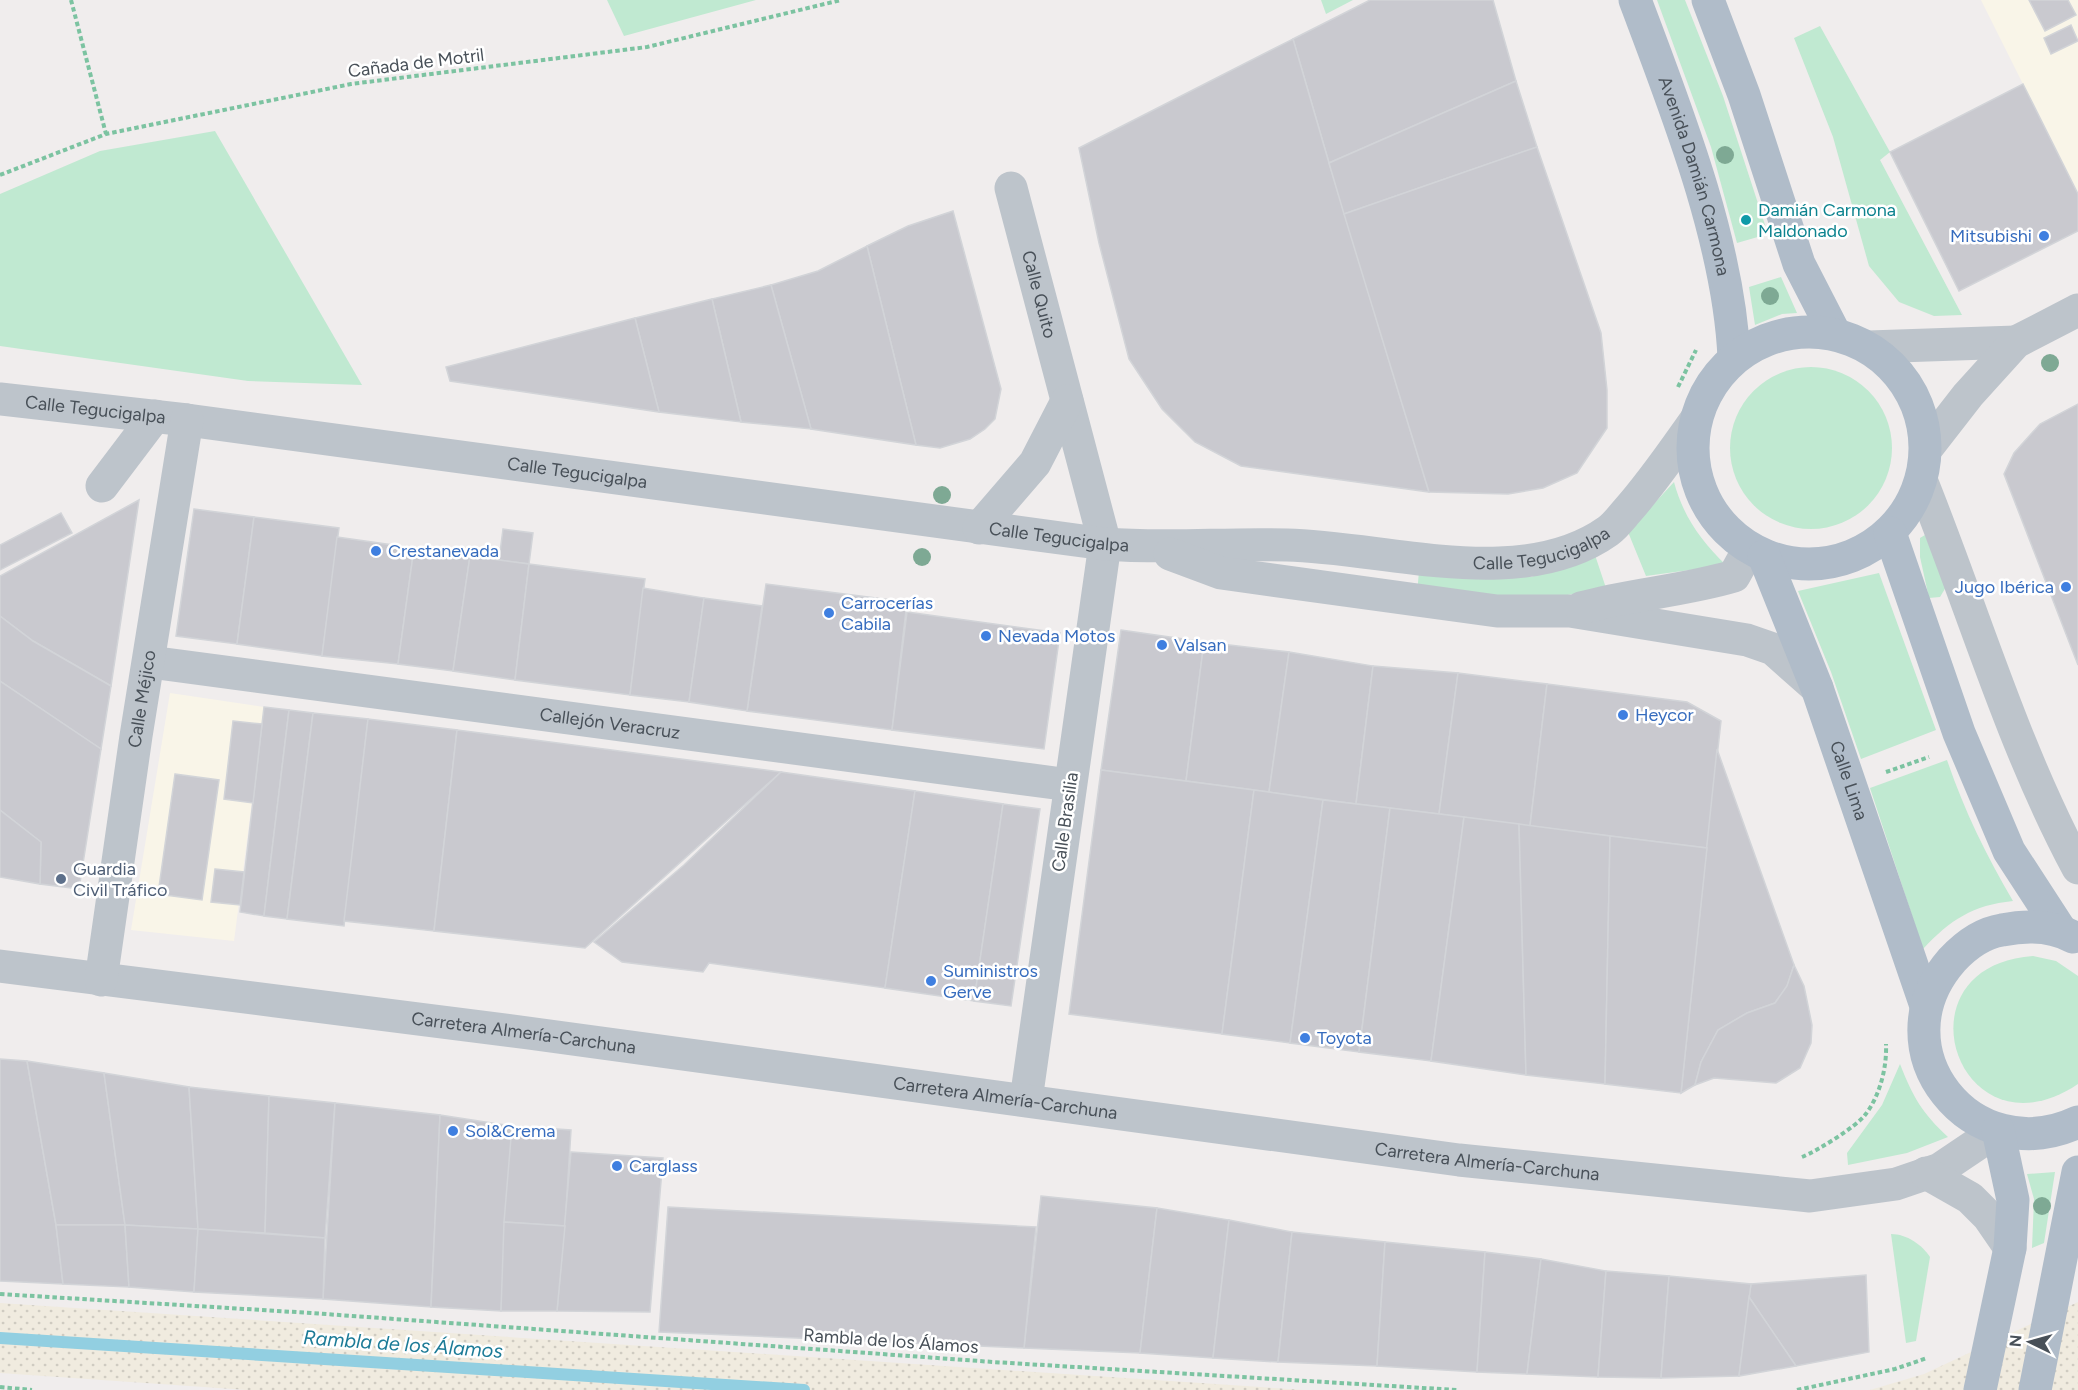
<svg xmlns="http://www.w3.org/2000/svg" width="2078" height="1390" viewBox="0 0 2078 1390" font-family="Figtree,sans-serif">
  <defs>
    <pattern id="sand-dots" width="8" height="8" patternUnits="userSpaceOnUse" patternTransform="scale(1.5)"><rect width="8" height="8" fill="#f0ebdf"/><path d="M2 2h.1M6 6h.1" fill="none" stroke="#cfcbc1" stroke-width="1.8" stroke-linecap="round"/></pattern>
  </defs>
  <rect width="100%" height="100%" fill="#f0eded"/>
  <g fill="#f9f5e8">
    <polygon points="1981,0 2078,0 2078,194"/>
    <polygon points="170,693 264,707 234,941 131,930"/>
  </g>
  <g fill="#c0e9d1">
    <polygon points="607,0 756,0 624,36"/>
    <polygon points="1321,0 1353,0 1326,14"/>
    <polygon points="1657,0 1685,0 1723,96 1768,234 1737,243 1711,147"/>
    <polygon points="1820,26 1890,152 1880,160 1962,315 1934,316 1899,302 1869,266 1833,137 1794,38"/>
    <polygon points="215,131 362,385 248,381 0,346 0,194 100,151"/>
    <polygon points="1781,277 1797,313 1782,314 1755,325 1749,287"/>
    <circle cx="1811" cy="448" r="81"/>
    <path d="M1674,482C1683,516 1701,541 1726,565L1646,576L1628,532Z"/>
    <polygon points="1925,535 1946,587 1940,597 1929,598 1920,557 1920,538"/>
    <polygon points="1595,555 1606,588 1562,596 1417,594 1419,571 1499,577 1531,577"/>
    <polygon points="1879,573 1936,730 1861,759 1831,672 1798,591"/>
    <path d="M1947,760C1964,810 1986,855 2013,901C1973,905 1950,920 1923,949L1870,788Z"/>
    <path d="M2033,956L2056,961L2078,976V1084C1958,1164 1892,966 2033,956Z"/>
    <path d="M1900,1064C1913,1097 1922,1113 1948,1137L1907,1153L1848,1165L1847,1153L1882,1105Z"/>
    <polygon points="2055,1172 2044,1243 2032,1248 2034,1199 2027,1174"/>
    <path d="M1891,1234C1907,1234 1922,1245 1930,1257L1916,1341L1906,1343Z"/>
  </g>
  <g fill="url(#sand-dots)">
    <polygon points="2078,1302 2078,1390 1870,1390 1924,1374"/>
    <polygon points="0,1303 1304,1390 247,1390 0,1373"/>
  </g>
  <g fill="none" stroke-linecap="round" stroke-linejoin="round">
    <polyline stroke="#92cfe1" stroke-width="12" points="0,1338 804,1390"/>
  </g>
  <g fill="#c9c9cf" stroke="#d2d4d8" stroke-width="1.5">
    <polygon points="1370,0 1493,0 1516,81 1329,163 1293,39"/>
    <polygon points="2029,0 2068,0 2076,15 2045,31"/>
    <polygon points="2071,25 2078,41 2051,54 2044,38"/>
    <polygon points="1293,39 1329,163 1429,492 1241,466 1195,442 1162,409 1129,359 1099,243 1079,148"/>
    <polygon points="1516,81 1537,147 1344,214 1329,163"/>
    <polygon points="2023,84 2078,194 2078,231 1959,291 1890,152"/>
    <polygon points="1537,147 1601,333 1607,390 1607,428 1577,473 1543,488 1508,494 1429,492 1344,214"/>
    <polygon points="953,211 1001,389 995,419 985,429 970,439 940,448 916,445 867,246 908,226"/>
    <polygon points="867,246 916,445 811,429 771,285 818,271"/>
    <polygon points="771,285 811,429 741,422 712,299"/>
    <polygon points="712,299 741,422 659,412 635,318"/>
    <polygon points="635,318 659,412 450,381 446,367"/>
    <polygon points="2078,404 2078,665 2004,474 2014,453 2040,424"/>
    <polygon points="139,500 111,686 33,641 0,616 0,576"/>
    <polygon points="194,509 254,517 237,644 176,636"/>
    <polygon points="61,513 72,533 0,570 0,545"/>
    <polygon points="254,517 339,528 322,656 237,644"/>
    <polygon points="503,529 533,533 529,564 499,560"/>
    <polygon points="337,537 414,548 398,664 322,656"/>
    <polygon points="414,548 470,556 453,671 398,664"/>
    <polygon points="470,556 529,564 515,680 453,671"/>
    <polygon points="529,564 645,579 630,695 515,680"/>
    <polygon points="766,584 907,602 892,730 747,711"/>
    <polygon points="643,588 704,598 689,702 630,695"/>
    <polygon points="704,598 762,606 747,711 689,702"/>
    <polygon points="907,612 1060,633 1044,749 892,730"/>
    <polygon points="0,616 33,641 111,686 101,749 0,681"/>
    <polygon points="1121,630 1204,642 1186,781 1101,770"/>
    <polygon points="1204,642 1289,652 1269,792 1186,781"/>
    <polygon points="1289,652 1373,666 1356,804 1269,792"/>
    <polygon points="1373,666 1458,673 1439,814 1356,804"/>
    <polygon points="1458,673 1547,684 1530,826 1439,814"/>
    <polygon points="0,681 101,749 79,889 40,884 41,842 0,810"/>
    <polygon points="1547,684 1687,702 1721,721 1707,848 1530,826"/>
    <polygon points="264,707 289,710 264,916 240,912"/>
    <polygon points="289,710 313,713 287,919 264,916"/>
    <polygon points="313,713 368,719 344,926 287,919"/>
    <polygon points="368,719 457,730 434,931 344,921"/>
    <polygon points="233,721 262,724 253,803 224,799"/>
    <polygon points="457,730 781,772 585,948 434,931"/>
    <polygon points="1717,749 1794,965 1787,986 1775,1003 1747,1013 1718,1030 1701,1062 1695,1085 1681,1093"/>
    <polygon points="1101,770 1254,790 1222,1034 1069,1014"/>
    <polygon points="781,772 915,791 885,988 709,963 703,972 622,962 594,942 684,865"/>
    <polygon points="175,774 219,780 202,900 158,894"/>
    <polygon points="1254,790 1323,800 1290,1043 1222,1034"/>
    <polygon points="915,791 1003,804 974,1001 885,988"/>
    <polygon points="1323,800 1390,808 1359,1052 1290,1043"/>
    <polygon points="1003,804 1040,809 1011,1006 974,1001"/>
    <polygon points="1390,808 1464,817 1431,1061 1359,1052"/>
    <polygon points="0,810 41,842 40,884 0,877"/>
    <polygon points="1464,817 1519,824 1526,1075 1431,1061"/>
    <polygon points="1519,824 1610,836 1605,1084 1526,1075"/>
    <polygon points="1610,836 1707,848 1681,1093 1605,1084"/>
    <polygon points="215,869 244,872 240,905 211,902"/>
    <polygon points="1794,965 1804,986 1812,1025 1811,1043 1800,1068 1776,1083 1714,1078 1695,1085 1701,1062 1718,1030 1747,1013 1775,1003 1787,986"/>
    <polygon points="0,1059 27,1061 56,1225 63,1284 0,1281"/>
    <polygon points="27,1061 104,1073 125,1225 56,1225"/>
    <polygon points="104,1073 189,1087 198,1229 125,1225"/>
    <polygon points="189,1087 269,1096 265,1233 198,1229"/>
    <polygon points="269,1096 335,1103 325,1238 265,1233"/>
    <polygon points="335,1103 440,1115 431,1307 323,1299"/>
    <polygon points="440,1115 512,1126 501,1311 431,1307"/>
    <polygon points="512,1126 571,1130 565,1226 504,1222"/>
    <polygon points="571,1152 663,1158 650,1312 557,1311"/>
    <polygon points="1041,1196 1157,1208 1140,1353 1024,1348"/>
    <polygon points="668,1207 1036,1227 1024,1348 659,1332"/>
    <polygon points="1157,1208 1229,1220 1213,1358 1140,1353"/>
    <polygon points="1229,1220 1292,1232 1278,1362 1213,1358"/>
    <polygon points="504,1222 565,1226 557,1311 501,1311"/>
    <polygon points="56,1225 125,1225 129,1287 63,1284"/>
    <polygon points="125,1225 198,1229 194,1292 129,1287"/>
    <polygon points="198,1229 325,1238 323,1299 194,1292"/>
    <polygon points="1292,1232 1385,1242 1377,1366 1278,1362"/>
    <polygon points="1385,1242 1485,1252 1477,1372 1377,1366"/>
    <polygon points="1485,1252 1541,1259 1527,1374 1477,1372"/>
    <polygon points="1541,1259 1606,1271 1598,1377 1527,1374"/>
    <polygon points="1606,1271 1669,1276 1661,1378 1598,1377"/>
    <polygon points="1866,1275 1869,1352 1796,1366 1749,1297 1751,1284"/>
    <polygon points="1669,1276 1751,1284 1739,1376 1661,1378"/>
    <polygon points="1749,1297 1796,1366 1739,1376"/>
  </g>
  <g fill="none" stroke-linecap="round" stroke-linejoin="round">
    <g stroke="#7cc3a1" stroke-width="4" stroke-dasharray="4.5 3" stroke-linecap="butt">
      <polyline points="71,0 106,134"/>
      <polyline points="0,175 106,134 351,84 647,47 841,0"/>
      <polyline points="1678,387 1696,350"/>
      <polyline points="1886,772 1929,757"/>
      <path d="M1802,1157C1817,1151 1856,1127 1865,1115C1880,1096 1887,1067 1886,1044"/>
      <polyline points="0,1294 311,1313 993,1362 1457,1390"/>
      <polyline points="0,1387 32,1390"/>
      <polyline points="1797,1390 1895,1369 1927,1358"/>
    </g>
    <g stroke="#bdc4cb" stroke-width="33">
      <path id="s1" d="M1011,188L1105,544L1026,1100"/>
      <polyline points="1869,347 2016,342"/>
      <path id="s2" d="M0,399L187,420L1105,544C1166,549 1226,543 1287,545C1386,547 1521,593 1608,531C1615,526 1621,518 1627,511C1652,483 1673,452 1695,421"/>
      <polyline points="1926,449 1968,395 2016,342 2078,310"/>
      <path d="M1921,480C1973,609 2012,745 2078,868"/>
      <polyline points="102,486 155,416"/>
      <polyline points="979,528 1035,463 1067,401"/>
      <polyline points="1170,554 1221,573 1497,611 1570,611 1747,640 1773,649 1817,688"/>
      <path d="M1581,608C1631,594 1684,591 1734,576L1749,549"/>
      <path id="s3" d="M150,662L1070,785"/>
      <path id="s4" d="M0,966L528,1033L1459,1160L1810,1196L1896,1184L1940,1169L1998,1130"/>
      <path id="s5" d="M101,980L136,736L187,420"/>
      <polyline points="1926,1173 1970,1198 1988,1216 2010,1248"/>
    </g>
    <g stroke="#b0bcc9" stroke-width="33">
      <path id="s6" d="M1635,0C1676,109 1729,242 1734,358"/>
      <polyline points="1708,0 1744,95 1799,264 1835,334"/>
      <circle cx="1809" cy="448" r="116"/>
      <polyline points="1890,533 1959,733 2009,851 2061,931"/>
      <path id="s7" d="M1764,556L1817,688L1926,1006"/>
      <path d="M2073,937C2051,925 2027,925 2002,930C1983,933 1965,946 1952,960C1874,1049 1972,1172 2078,1122"/>
      <polyline points="1980,1390 2010,1248 2013,1200 1998,1130"/>
      <polyline points="2035,1390 2078,1172"/>
    </g>
  </g>
  <g fill="#7ea994">
    <circle cx="1725" cy="155" r="9"/>
    <circle cx="1770" cy="296" r="9"/>
    <circle cx="2050" cy="363" r="9"/>
    <circle cx="942" cy="495" r="9"/>
    <circle cx="922" cy="557" r="9"/>
    <circle cx="2042" cy="1206" r="9"/>
  </g>
  <circle fill="#0f9aa8" stroke="#fff" stroke-width="2" cx="1746" cy="220" r="6"/>
  <g fill="#3f7fe0" stroke="#fff" stroke-width="2">
    <circle cx="2044" cy="236" r="6"/>
    <circle cx="376" cy="551" r="6"/>
    <circle cx="2066" cy="587" r="6"/>
    <circle cx="829" cy="613" r="6"/>
    <circle cx="986" cy="636" r="6"/>
    <circle cx="1162" cy="645" r="6"/>
    <circle cx="1623" cy="715" r="6"/>
    <circle cx="931" cy="981" r="6"/>
    <circle cx="1305" cy="1038" r="6"/>
    <circle cx="453" cy="1131" r="6"/>
    <circle cx="617" cy="1166" r="6"/>
  </g>
  <circle fill="#5c6f8a" stroke="#fff" stroke-width="2" cx="61" cy="879" r="6"/>
  <g text-anchor="middle" stroke-width="5" stroke-linejoin="round" paint-order="stroke">
    <g font-size="18" fill="#485058" stroke="#fff">
      <text transform="translate(416 63) rotate(-7)" y="6">Cañada de Motril</text>
      <text dy="6" stroke="none"><textPath href="#s6" startOffset="186">Avenida Damián Carmona</textPath></text>
      <text dy="6" stroke="none"><textPath href="#s1" startOffset="110">Calle Quito</textPath></text>
      <text dy="6" stroke="none"><textPath href="#s2" startOffset="96">Calle Tegucigalpa</textPath></text>
      <text dy="6" stroke="none"><textPath href="#s2" startOffset="582">Calle Tegucigalpa</textPath></text>
      <text dy="6" stroke="none"><textPath href="#s2" startOffset="1068">Calle Tegucigalpa</textPath></text>
      <text dy="6" stroke="none"><textPath href="#s2" startOffset="1554">Calle Tegucigalpa</textPath></text>
      <text dy="6" stroke="none"><textPath href="#s5" startOffset="284">Calle Méjico</textPath></text>
      <text dy="6" stroke="none"><textPath href="#s3" startOffset="464">Callejón Veracruz</textPath></text>
      <text dy="6" stroke="none"><textPath href="#s7" startOffset="240">Calle Lima</textPath></text>
      <text transform="translate(1065 822) rotate(-82)" y="6">Calle Brasilia</text>
      <text dy="6" stroke="none"><textPath href="#s4" startOffset="528">Carretera Almería-Carchuna</textPath></text>
      <text dy="6" stroke="none"><textPath href="#s4" startOffset="1014">Carretera Almería-Carchuna</textPath></text>
      <text dy="6" stroke="none"><textPath href="#s4" startOffset="1500">Carretera Almería-Carchuna</textPath></text>
      <text transform="translate(891 1341) rotate(4)" y="6">Rambla de los Álamos</text>
    </g>
    <g font-size="18" fill="#0d838f" stroke="#fff" text-anchor="start">
      <text x="1758" y="216">Damián Carmona<tspan x="1758" dy="21">Maldonado</tspan></text>
    </g>
    <g font-size="18" fill="#366cbe" stroke="#fff" text-anchor="start">
      <text x="2032" y="242" text-anchor="end">Mitsubishi</text>
      <text x="388" y="557">Crestanevada</text>
      <text x="2054" y="593" text-anchor="end">Jugo Ibérica</text>
      <text x="841" y="609">Carrocerías<tspan x="841" dy="21">Cabila</tspan></text>
      <text x="998" y="642">Nevada Motos</text>
      <text x="1174" y="651">Valsan</text>
      <text x="1635" y="721">Heycor</text>
      <text x="943" y="977">Suministros<tspan x="943" dy="21">Gerve</tspan></text>
      <text x="1317" y="1044">Toyota</text>
      <text x="465" y="1137">Sol&amp;Crema</text>
      <text x="629" y="1172">Carglass</text>
    </g>
    <g font-size="18" fill="#4e5e75" stroke="#fff" text-anchor="start">
      <text x="73" y="875">Guardia<tspan x="73" dy="21">Civil Tráfico</tspan></text>
    </g>
    <g font-size="20" font-style="italic" fill="#1c7b97" stroke="#fff">
      <text transform="translate(403 1344) rotate(4)" y="7">Rambla de los Álamos</text>
    </g>
  </g>
  <g transform="translate(2030 1342) rotate(275)" stroke="#ffffff" stroke-width="4.5" paint-order="stroke">
  <path d="M0-4.5L10 22L0 15L-10 22Z" fill="#485058"/>
  <text y="-9" font-size="16" font-weight="bold" text-anchor="middle" fill="#485058">N</text>
  </g>
</svg>
